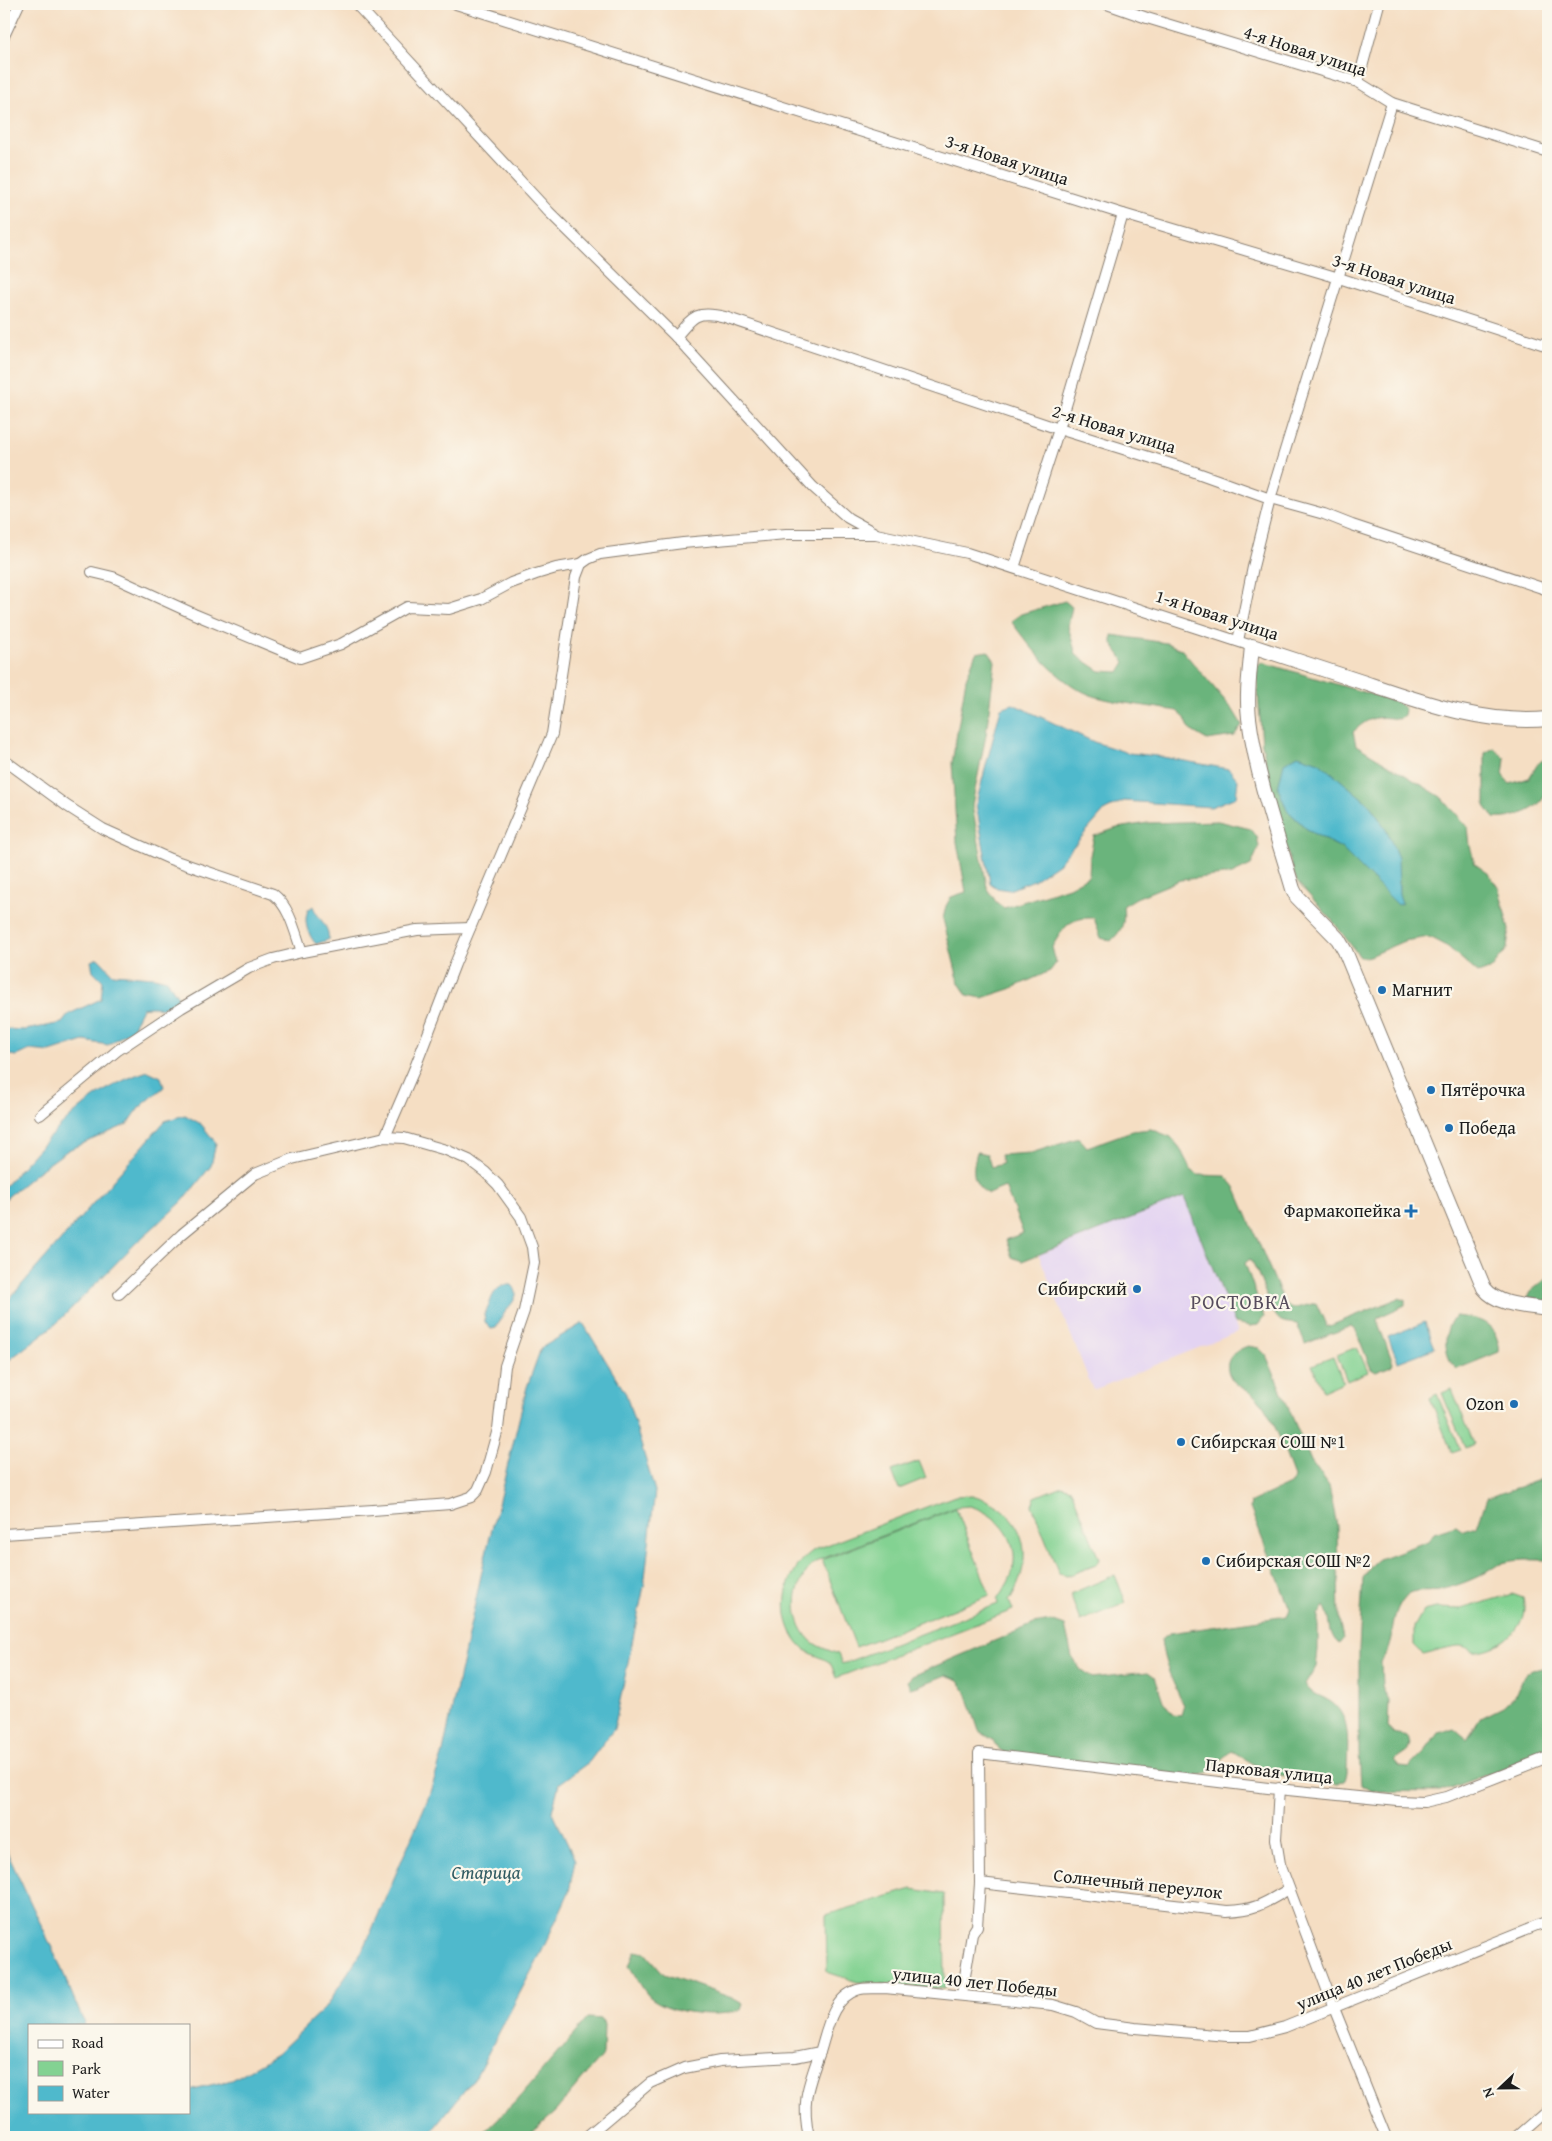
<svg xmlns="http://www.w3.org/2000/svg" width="1552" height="2141" viewBox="0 0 1552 2141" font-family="'Gentium Book Plus',serif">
  <rect width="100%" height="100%" fill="#fbf7ec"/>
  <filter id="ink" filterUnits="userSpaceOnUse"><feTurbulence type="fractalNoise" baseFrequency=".02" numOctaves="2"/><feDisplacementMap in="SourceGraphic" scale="10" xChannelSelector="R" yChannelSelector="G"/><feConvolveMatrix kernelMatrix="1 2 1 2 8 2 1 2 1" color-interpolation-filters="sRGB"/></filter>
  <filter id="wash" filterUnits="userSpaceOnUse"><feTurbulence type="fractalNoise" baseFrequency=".0096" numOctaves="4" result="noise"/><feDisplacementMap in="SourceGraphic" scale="20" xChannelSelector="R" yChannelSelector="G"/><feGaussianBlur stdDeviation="1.12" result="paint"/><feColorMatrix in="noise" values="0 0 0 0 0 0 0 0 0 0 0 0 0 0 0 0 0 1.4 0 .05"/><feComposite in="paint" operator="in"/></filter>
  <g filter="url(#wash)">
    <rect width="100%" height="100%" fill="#f5dec3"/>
    <polygon fill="#e3d3f2" points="1184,1197 1238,1332 1093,1390 1039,1255"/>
    <g fill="#83d292" stroke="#507757" fill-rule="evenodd">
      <polygon points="1357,1347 1368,1372 1347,1381 1337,1355"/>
      <polygon points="1333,1357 1343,1382 1323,1391 1312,1365"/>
      <polygon points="1452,1389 1474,1444 1465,1448 1442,1393"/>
      <polygon points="1437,1394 1460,1450 1452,1453 1430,1398"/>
      <polygon points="919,1461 926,1478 899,1489 892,1471"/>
      <polygon points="1062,1486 1071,1489 1099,1559 1096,1565 1067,1576 1059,1574 1032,1505 1035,1497"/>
      <path d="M972,1495C1025,1510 1038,1556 1009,1601L1013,1610L836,1678C834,1674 833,1667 830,1663C824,1657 810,1655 803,1648C774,1620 783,1571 814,1550L955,1496ZM970,1506C1000,1515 1023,1543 1011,1576C1008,1584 1002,1592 997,1600L998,1604L842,1664L838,1654C829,1650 817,1647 810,1640C788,1617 793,1577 819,1560L957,1507Z"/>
      <polygon points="956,1508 990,1595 856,1647 822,1560"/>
      <polygon points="1115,1575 1126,1603 1080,1621 1070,1594"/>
      <path d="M1512,1594L1523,1598C1530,1626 1502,1649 1477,1651C1471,1652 1468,1647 1462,1646C1453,1645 1433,1652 1423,1654L1414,1645V1627L1423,1611L1436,1608L1461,1609Z"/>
      <polygon points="912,1889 944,1894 945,1989 857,1982 827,1972 826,1915"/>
    </g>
    <g fill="#6ab47c" stroke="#43684c" fill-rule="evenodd">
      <path d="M1065,601L1072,607L1068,626L1076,655L1100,671L1119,672L1125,662L1112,644V635L1166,643L1181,649L1233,710L1242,725L1234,736L1207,740L1190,730L1185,718L1177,711C1151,706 1123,704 1097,697C1063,688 1031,649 1011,621L1021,614Z"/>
      <path d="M988,651L995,661L986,735L972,805L987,887L996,902L1004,908L1069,887L1089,876L1090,856L1094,836L1117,828L1148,823L1218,821L1251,829L1257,837L1259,847L1251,865L1232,874L1180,880L1136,898L1123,906C1125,923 1123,929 1111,941L1101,938L1094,918C1069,917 1064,927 1052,947L1056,963L1050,971L1010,989L982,998L967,995L959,983L943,919L946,906L951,897L966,892L957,842L952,763L966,679L976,653Z"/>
      <path d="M1261,662L1397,702L1405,709L1404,715L1399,719C1376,716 1370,716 1353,732L1356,745L1441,797L1468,827L1470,846L1475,864L1489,874L1499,889L1509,930L1507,949L1492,968L1478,973L1448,947L1429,937L1404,941L1367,957H1360L1332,920L1297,882L1282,836L1262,744L1256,668ZM1287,810L1399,879L1398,905L1341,848L1309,831Z"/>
      <path d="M1494,748L1505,758L1503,776L1510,784L1529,778L1539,762L1548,758C1548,784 1552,801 1524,813C1513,817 1506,819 1494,818L1485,806V753Z"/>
      <path d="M1151,1129L1171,1137L1180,1148L1190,1169L1198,1175L1226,1176L1235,1187L1284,1302L1292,1309L1316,1303L1327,1327L1399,1298L1405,1300V1305L1379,1317L1377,1320L1393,1363L1391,1366L1376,1372L1371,1369L1355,1328L1351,1326L1305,1344L1297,1324C1292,1323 1285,1323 1281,1321C1268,1312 1262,1275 1250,1259L1245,1263L1264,1317L1258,1325L1250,1326L1235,1323L1184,1197L1022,1261L1012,1257L1006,1240L1023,1233L1005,1187L988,1194C971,1184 972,1169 977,1152L987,1154L991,1167L1002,1164L1000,1155L1031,1153L1079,1138L1087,1147L1132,1131Z"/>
      <polygon points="1548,1277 1548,1304 1530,1301 1527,1298 1530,1292"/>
      <path d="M1455,1316C1472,1318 1489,1319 1496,1336C1498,1342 1500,1345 1499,1352L1457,1369C1442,1357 1443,1328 1455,1316Z"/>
      <path d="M1248,1346L1259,1348L1266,1355L1311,1461L1329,1486L1337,1526L1339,1619L1343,1639L1339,1644C1326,1633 1333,1619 1324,1606L1318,1615V1651L1316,1667L1305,1685C1311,1694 1322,1696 1331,1702C1353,1718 1347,1749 1347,1773L1345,1780L1337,1785L1269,1773L1232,1751L1207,1773L1196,1777L1005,1754L996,1746L993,1740L979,1731L966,1692L959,1680L946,1675L918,1686L910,1688L907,1681L912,1676L1034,1624L1051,1621L1065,1626L1072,1657L1081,1670L1092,1678L1148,1672L1155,1677L1163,1701L1173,1714L1181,1715L1184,1705C1173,1684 1163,1662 1161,1639L1170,1633L1287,1616L1290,1609L1250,1508L1251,1502L1292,1483L1294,1477C1284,1452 1276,1420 1258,1399C1249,1389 1235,1388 1229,1374C1223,1359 1236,1350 1248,1346Z"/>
      <path d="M1548,1477L1547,1560C1532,1560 1517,1559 1502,1563C1496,1565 1491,1570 1485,1573C1472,1580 1454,1587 1439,1590C1429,1592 1413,1588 1406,1596C1387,1617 1397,1642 1381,1662L1382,1687L1389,1701L1388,1726L1392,1733L1408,1736L1410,1744L1407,1752L1394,1761L1399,1767L1408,1768L1426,1750L1438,1733L1454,1728L1467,1739L1481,1717L1503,1706L1517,1693L1525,1674L1532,1670L1548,1667V1752L1440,1792L1371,1791L1361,1785L1359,1752V1649L1363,1578L1373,1564L1379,1559L1428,1541L1434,1533L1456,1526L1463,1531L1477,1527L1487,1498Z"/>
      <path d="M635,1951L646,1953L664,1974L732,1998L743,2004L741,2010C716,2018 673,2014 651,1998C644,1993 635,1974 629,1966Z"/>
      <polygon points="588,2018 602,2019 604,2025 603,2055 555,2112 526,2137 479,2137 516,2101"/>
    </g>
    <g fill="#4fb9cc" stroke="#366a74">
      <polygon points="1013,704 1094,742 1128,753 1157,756 1229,769 1238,780 1236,797 1211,807 1124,801 1105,810 1059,863 1034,880 1009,890 997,888 990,883 976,804 1001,708"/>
      <polygon points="1298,755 1319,762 1369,804 1386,829 1398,858 1399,894 1402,903 1398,905 1341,848 1309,831 1287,810 1278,788 1284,763"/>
      <path d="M313,906C317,918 331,927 328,940L316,944C308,935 303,922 308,910Z"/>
      <path d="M98,958L113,974L154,977L167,980L180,1000C162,1014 161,1004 142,1008L132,1029L108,1045L84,1041L50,1052L30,1050L16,1056L4,1054V1029L25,1030L62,1023L69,1014L101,999L103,981L93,971L91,961Z"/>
      <path d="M148,1071L161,1077L164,1087L139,1108L128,1124L68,1150L36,1173L4,1200V1187C47,1140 85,1090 148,1071Z"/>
      <polygon points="185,1115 201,1124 216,1143 211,1166 182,1202 136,1243 57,1323 4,1364 4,1305 165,1121"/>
      <path d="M503,1285H512C521,1295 513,1301 507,1310C502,1315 500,1322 496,1328L491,1329L485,1322L484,1314C493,1303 488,1295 503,1285Z"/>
      <polygon points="1425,1322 1435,1348 1398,1362 1388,1337"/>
      <polygon points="583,1323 626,1394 655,1491 644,1586 614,1729 589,1762 559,1784 552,1811 575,1860 569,1892 542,1951 476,2076 427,2137 4,2137 4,1846 59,1963 85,2025 29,2025 29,2112 189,2112 189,2090 232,2080 277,2054 325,2008 365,1946 427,1801 442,1756 485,1557 527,1387 541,1348"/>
    </g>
  </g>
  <g filter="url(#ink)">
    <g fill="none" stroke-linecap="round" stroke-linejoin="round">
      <defs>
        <g id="minor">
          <polyline points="356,4 549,212 676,337 813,487 848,518 875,533"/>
          <polyline points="456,4 1123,214 1339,278 1548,346"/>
          <polyline points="1107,4 1147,18 1358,82 1392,103 1548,152"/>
          <polyline points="4,36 19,4"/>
          <polyline points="1358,82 1379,4"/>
          <path d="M676,337C693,316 697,310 725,317L1059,429L1181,467L1270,499L1324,514L1352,525L1548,590"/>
          <polyline points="1014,568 1059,429 1123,214"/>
          <polyline points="92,572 113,577 194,614 300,658 341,644 407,607 449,609 481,599 511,583 536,574 556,568 581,564"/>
          <polyline points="1238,641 1253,567 1270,499 1392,103"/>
          <path d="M4,760L67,806L103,829L170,859L273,894C290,907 295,932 302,952"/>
          <polyline points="40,1115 118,1050 181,1008 249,968 273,959 302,952 417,930 470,928"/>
          <polyline points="385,1137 414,1070 455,964 552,734 576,577 581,564 588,559 600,554 683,543 786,534 876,534 967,553 1252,646"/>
          <polyline points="4,1534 373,1510 450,1504 471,1497 478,1490 486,1472 498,1429 505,1366 524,1311 534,1263 532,1247 521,1217 498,1185 485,1172 469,1160 446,1150 404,1138 385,1137 292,1159 255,1174 182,1234 119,1294"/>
          <polyline points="1279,1788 1276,1839 1280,1864 1334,2008 1386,2137"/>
          <path d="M980,1883L1227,1911C1256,1910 1265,1903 1289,1889"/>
          <polyline points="962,1994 972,1934 977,1926 980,1883 979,1753 1268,1788 1398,1801 1424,1802 1446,1797 1548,1757"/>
          <path d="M586,2137L650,2083L684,2068L720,2061L795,2057L820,2052C827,2030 832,1998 857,1990C865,1987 876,1989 885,1988L1053,2005L1076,2012L1096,2023L1135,2028L1227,2036H1250L1285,2027L1548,1921"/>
          <path d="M809,2137C801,2101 808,2086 820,2052"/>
          <polyline points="1517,2137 1548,2110"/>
        </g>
        <path id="tertiary" d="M1548,719C1484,725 1421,702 1362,682C1325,670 1289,658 1252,646C1250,670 1246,694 1249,718C1256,775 1277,834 1293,889L1297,897L1338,939L1345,951L1484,1288C1498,1306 1527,1306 1548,1309"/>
      </defs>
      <use href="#minor" stroke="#887d70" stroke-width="12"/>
      <use href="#tertiary" stroke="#887d70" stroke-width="16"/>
      <use href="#minor" stroke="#fff" stroke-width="10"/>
      <use href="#tertiary" stroke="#fff" stroke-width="14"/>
    </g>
  </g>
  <g fill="#1f6fb2" stroke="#fbf7ec" stroke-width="2">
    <circle cx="1382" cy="990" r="5"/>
    <circle cx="1431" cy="1090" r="5"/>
    <circle cx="1449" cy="1128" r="5"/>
    <path d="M1408.5 1203.5h5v5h5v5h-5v5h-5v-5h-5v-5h5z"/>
    <circle cx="1137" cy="1289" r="5"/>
    <circle cx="1514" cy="1404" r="5"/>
    <circle cx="1181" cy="1442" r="5"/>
    <circle cx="1206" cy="1561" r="5"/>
  </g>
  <g text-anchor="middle" stroke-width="4.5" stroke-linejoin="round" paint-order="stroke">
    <g font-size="18" fill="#1c1c1c" stroke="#fbf7ec">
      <text transform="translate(1305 51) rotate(18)" y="6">4-я Новая улица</text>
      <text transform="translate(1007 160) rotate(18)" y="6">3-я Новая улица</text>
      <text transform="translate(1394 279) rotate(18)" y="6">3-я Новая улица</text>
      <text transform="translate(1114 429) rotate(17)" y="6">2-я Новая улица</text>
      <text transform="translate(1217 615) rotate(18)" y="6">1-я Новая улица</text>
      <text transform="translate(1269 1771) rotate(6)" y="6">Парковая улица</text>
      <text transform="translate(1138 1884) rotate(6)" y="6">Солнечный переулок</text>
      <text transform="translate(1374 1974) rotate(-22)" y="6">улица 40 лет Победы</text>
      <text transform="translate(975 1982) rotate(6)" y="6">улица 40 лет Победы</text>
    </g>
    <g font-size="18" fill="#1c1c1c" stroke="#fbf7ec" text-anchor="start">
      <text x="1392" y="996">Магнит</text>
      <text x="1441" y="1096">Пятёрочка</text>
      <text x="1459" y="1134">Победа</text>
      <text x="1401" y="1217" text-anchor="end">Фармакопейка</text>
      <text x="1127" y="1295" text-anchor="end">Сибирский</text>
      <text x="1504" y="1410" text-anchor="end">Ozon</text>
      <text x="1191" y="1448">Сибирская СОШ №1</text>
      <text x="1216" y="1567">Сибирская СОШ №2</text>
    </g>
    <g font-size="19" font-style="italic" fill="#305b62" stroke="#fbf7ec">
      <text x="486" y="1879">Старица</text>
    </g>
    <g font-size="20" letter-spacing="1" fill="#574d5d" stroke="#fbf7ec">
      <text x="1241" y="1309">РОСТОВКА</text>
    </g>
  </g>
  <rect width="1552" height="2141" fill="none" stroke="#fbf7ec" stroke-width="20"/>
  <rect x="28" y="2024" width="162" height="90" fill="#fbf7ec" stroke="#a29f99"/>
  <rect x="38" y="2040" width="25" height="8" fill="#ffffff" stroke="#a29f99"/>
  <text x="72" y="2048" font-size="15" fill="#1c1c1c">Road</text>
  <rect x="38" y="2061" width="25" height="15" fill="#83d292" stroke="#a29f99"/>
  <text x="72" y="2074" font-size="15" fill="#1c1c1c">Park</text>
  <rect x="38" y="2086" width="25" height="15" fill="#4fb9cc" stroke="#a29f99"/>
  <text x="72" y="2098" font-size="15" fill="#1c1c1c">Water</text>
  <g transform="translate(1500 2088) rotate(248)" stroke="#fbf7ec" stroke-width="4" paint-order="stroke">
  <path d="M0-4L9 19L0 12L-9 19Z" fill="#1c1c1c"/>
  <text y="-8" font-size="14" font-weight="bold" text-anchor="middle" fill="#1c1c1c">N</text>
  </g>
</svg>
